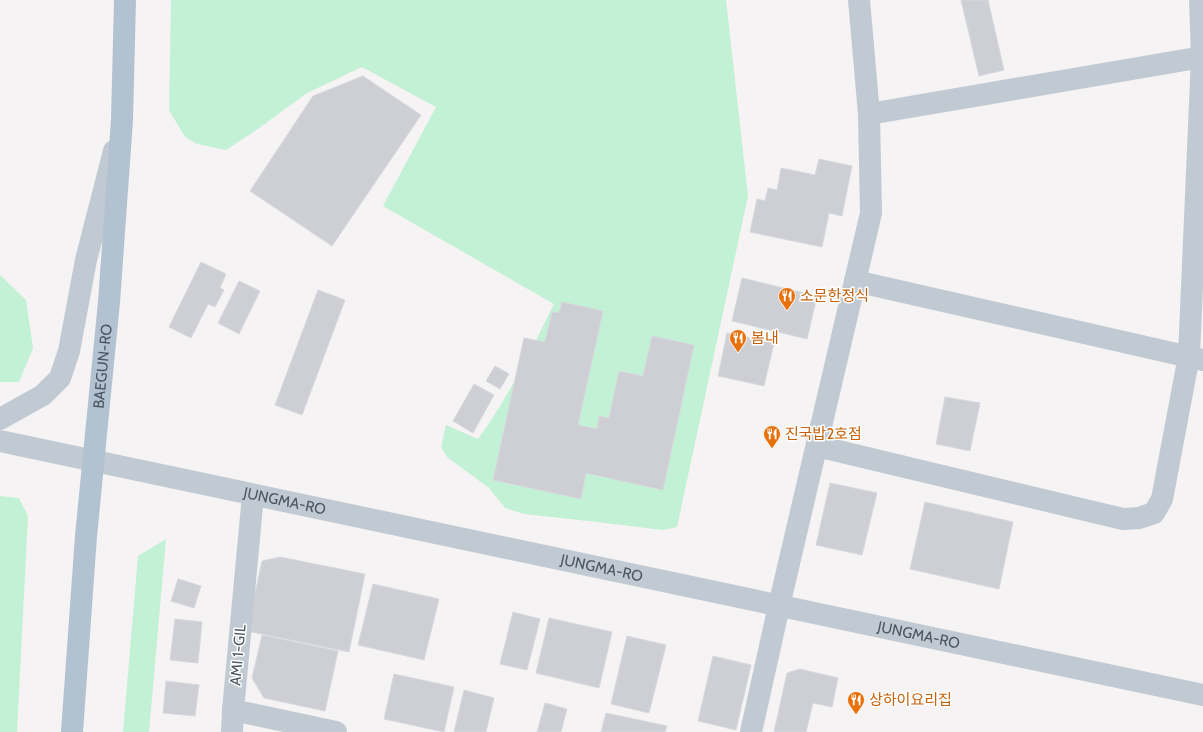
<svg xmlns="http://www.w3.org/2000/svg" width="1203" height="732" viewBox="0 0 1203 732" font-family="Cabin,'Noto Sans KR',sans-serif">
  <rect width="100%" height="100%" fill="#f5f3f3"/>
  <g fill="#c3f1d5">
    <path d="M171,0H726L748,196L677,527L663,530L597,522L524,514L505,508L489,488L447,457L441,447L446,425L478,439C509,397 531,350 554,304L383,206L436,107L362,67L307,93L255,131L226,150L197,144L185,137L169,110Z"/>
    <polygon points="0,275 26,300 33,348 19,382 0,382"/>
    <polygon points="0,496 19,498 28,516 17,732 0,732"/>
    <polygon points="166,539 149,732 123,732 138,556"/>
  </g>
  <g fill="#cdcfd5" stroke="#d7d9de">
    <polygon points="961,0 988,0 1004,70 979,76"/>
    <polygon points="363,76 421,115 332,246 250,191 313,96"/>
    <polygon points="819,159 852,166 842,216 829,213 822,247 750,232 757,199 765,201 768,188 777,190 781,168 815,175"/>
    <polygon points="201,262 226,274 220,288 224,290 215,307 208,304 191,338 169,327"/>
    <polygon points="742,278 817,296 807,339 732,321"/>
    <polygon points="239,281 260,291 239,334 218,323"/>
    <polygon points="318,290 345,300 302,415 275,405"/>
    <polygon points="562,302 603,311 578,425 597,429 599,416 609,418 619,371 643,376 652,336 694,345 663,490 586,473 581,499 493,480 524,338 545,342 552,312 559,313"/>
    <polygon points="727,333 774,343 764,386 718,376"/>
    <polygon points="495,366 509,374 500,389 486,381"/>
    <polygon points="474,384 494,395 473,433 453,421"/>
    <polygon points="945,397 980,403 970,451 936,444"/>
    <polygon points="830,483 877,493 862,555 816,545"/>
    <polygon points="925,502 1013,522 999,589 910,569"/>
    <polygon points="280,557 365,574 349,652 247,631 262,561"/>
    <polygon points="178,579 201,586 194,608 171,601"/>
    <polygon points="373,584 439,599 424,660 358,645"/>
    <polygon points="513,612 540,619 527,670 500,664"/>
    <polygon points="549,618 612,632 599,688 536,673"/>
    <polygon points="175,619 202,622 198,663 170,660"/>
    <polygon points="262,635 338,651 325,711 264,698 252,678"/>
    <polygon points="627,636 666,645 649,713 611,704"/>
    <polygon points="713,656 751,665 736,730 698,721"/>
    <polygon points="800,669 838,678 832,707 813,703 806,732 774,732 787,673"/>
    <polygon points="394,674 454,687 444,732 384,719"/>
    <polygon points="166,681 199,685 195,716 163,713"/>
    <polygon points="464,690 494,698 486,732 454,732"/>
    <polygon points="545,703 567,709 561,732 537,732"/>
    <polygon points="606,713 667,726 665,732 601,732"/>
  </g>
  <g fill="none" stroke-linecap="round" stroke-linejoin="round">
    <g stroke="#c1cad2" stroke-width="22">
      <polyline points="869,114 1202,57"/>
      <polyline points="855,281 1203,360"/>
      <polyline points="0,419 43,395 60,378 69,351 86,260 114,151"/>
      <path id="s1" d="M0,441L1203,695"/>
      <polyline points="817,446 1123,519 1139,518 1154,513 1162,499 1189,356 1202,57 1200,0"/>
      <polyline points="253,495 233,710 336,732"/>
      <polyline points="232,732 233,710"/>
      <polyline points="751,732 779,606 871,213 869,114 859,0"/>
    </g>
    <path stroke="#b3c2d1" stroke-width="22" id="s2" d="M72,732L86,536L109,302L122,120L125,0"/>
  </g>
  <defs>
    <symbol id="restaurant-pin" viewBox="-11 -11 22 30"><path d="M0 17L-7.5 6A9.5 9.5 0 1 1 7.5 6Z" fill="#e8710a" stroke="#fff"/><path d="M-5-6h1v4h1v-4h1v4h1v-4h1v5L-1.5 .5V6h-2V.5L-5-1ZM5-6V6H3V1.5H1.5Q1.5-4 5-6Z" fill="#fff"/></symbol>
  </defs>
  <g fill-rule="evenodd">
    <use href="#restaurant-pin" x="777" y="286" width="20" height="27"/>
    <use href="#restaurant-pin" x="728" y="328" width="20" height="27"/>
    <use href="#restaurant-pin" x="762" y="424" width="20" height="27"/>
    <use href="#restaurant-pin" x="846" y="690" width="20" height="27"/>
  </g>
  <g text-anchor="middle" stroke-width="3" stroke-linejoin="round" paint-order="stroke">
    <g font-size="15" fill="#c56008" stroke="#fff" text-anchor="start">
      <text x="800" y="301">소문한정식</text>
      <text x="751" y="343">봄내</text>
      <text x="785" y="439">진국밥2호점</text>
      <text x="869" y="705">상하이요리집</text>
    </g>
    <g font-size="15" fill="#4a5661" stroke="#fff">
      <text dy="5" stroke="none"><textPath href="#s2" startOffset="367">BAEGUN-RO</textPath></text>
      <text dy="5" stroke="none"><textPath href="#s1" startOffset="291">JUNGMA-RO</textPath></text>
      <text dy="5" stroke="none"><textPath href="#s1" startOffset="615">JUNGMA-RO</textPath></text>
      <text dy="5" stroke="none"><textPath href="#s1" startOffset="939">JUNGMA-RO</textPath></text>
      <text transform="translate(238 655) rotate(-85)" y="5">AMI 1-GIL</text>
    </g>
  </g>
</svg>
